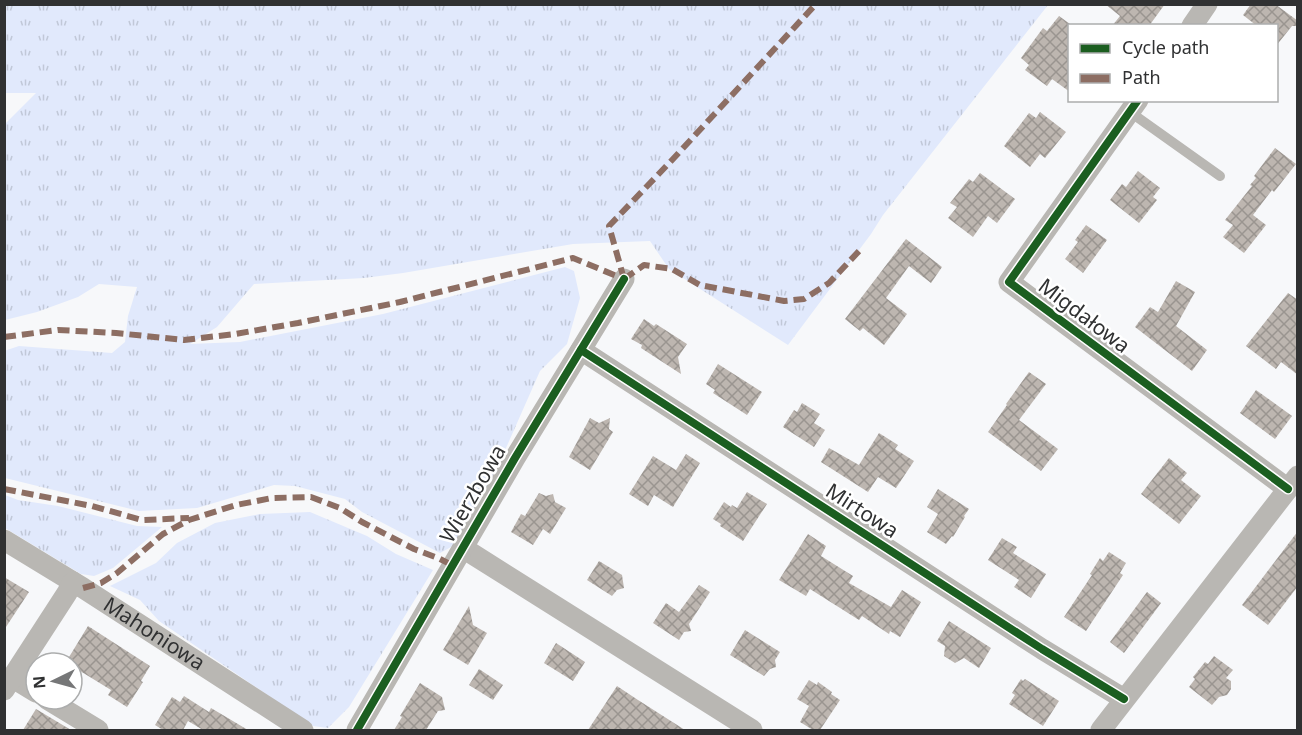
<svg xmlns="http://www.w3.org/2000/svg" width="1302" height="735" viewBox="0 0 1302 735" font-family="'Noto Sans',sans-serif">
  <defs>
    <pattern id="grass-tufts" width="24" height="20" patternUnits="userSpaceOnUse" patternTransform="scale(1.5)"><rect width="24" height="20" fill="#e1e9fc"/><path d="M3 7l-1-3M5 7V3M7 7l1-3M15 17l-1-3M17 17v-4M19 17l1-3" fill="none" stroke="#c1c8d8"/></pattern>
    <pattern id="building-cross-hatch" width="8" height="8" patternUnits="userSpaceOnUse" patternTransform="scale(1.5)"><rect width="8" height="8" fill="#bdb6b0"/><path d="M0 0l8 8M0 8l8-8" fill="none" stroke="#9a9590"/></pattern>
  </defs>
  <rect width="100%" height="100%" fill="#f7f8fa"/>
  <g fill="url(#grass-tufts)">
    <polygon points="5,5 1048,5 883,215 871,234 788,345 669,269 650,241 573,244 403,273 364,278 254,284 217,327 190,344 240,342 383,314 565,267 574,271 580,298 567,344 540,371 491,482 453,546 440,553 362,512 345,499 295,486 274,485 197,508 139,511 5,478 4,351 19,346 112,353 125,342 128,316 137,287 99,284 78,297 37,312 5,320 5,124 36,93 5,93"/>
    <polygon points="5,495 18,500 58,506 137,526 162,527 113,568 94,576 81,574 5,528"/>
    <polygon points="310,512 367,536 396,554 433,570 349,707 328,728 313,726 159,621 140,600 110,586 156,563 177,543 215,523 260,514"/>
  </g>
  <g fill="url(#building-cross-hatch)">
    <polygon points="1105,4 1165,4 1149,26 1112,26 1120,16"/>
    <polygon points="1251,4 1275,4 1298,21 1298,26 1292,26 1276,46 1276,26 1257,26 1243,15"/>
    <polygon points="1059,16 1070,24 1070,92 1052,79 1047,86 1025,70 1029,65 1021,58 1043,28 1047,31"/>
    <polygon points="1040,112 1066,132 1045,158 1040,154 1030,167 1004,146 1029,113 1036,118"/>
    <polygon points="1275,148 1296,164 1274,192 1272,190 1253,215 1266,225 1244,253 1223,237 1233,225 1225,220 1252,186 1250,185 1256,178 1254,176"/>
    <polygon points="1138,171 1160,188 1153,197 1157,200 1139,223 1110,200 1122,184 1126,187"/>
    <polygon points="980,173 1015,199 997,223 988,216 973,237 948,218 957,207 950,203 969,179 973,182"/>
    <polygon points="1086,225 1107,240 1083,273 1065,259 1078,242 1075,240"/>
    <polygon points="906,239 942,267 931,283 909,266 886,298 907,314 884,345 863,328 860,331 845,319"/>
    <polygon points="1176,281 1195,292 1176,326 1207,350 1192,371 1135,327 1150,307 1158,312"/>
    <polygon points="1288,293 1298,300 1298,375 1281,362 1276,369 1246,346"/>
    <polygon points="644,319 654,326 656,324 687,344 678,357 681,374 641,348 642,345 631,339"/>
    <polygon points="718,364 762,392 747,415 713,393 715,390 706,384"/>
    <polygon points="1029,372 1046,384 1019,420 1058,449 1041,471 988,432 1007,405 1006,404"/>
    <polygon points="1256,390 1292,416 1275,439 1240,413"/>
    <polygon points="802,403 820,414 814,423 825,430 814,447 783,427 794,410 797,412"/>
    <polygon points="590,418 599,423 610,418 609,429 613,432 590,470 569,457"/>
    <polygon points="879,433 898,445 895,449 914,461 896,488 878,477 868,492 821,462 829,448 859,465"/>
    <polygon points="686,454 700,463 673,507 654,495 648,506 629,494 653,456 676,470"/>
    <polygon points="1169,458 1187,473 1181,480 1201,496 1179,524 1141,494"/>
    <polygon points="938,489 969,509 964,516 965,517 953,537 952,536 946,544 927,532 938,514 927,507"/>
    <polygon points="747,492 767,504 743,541 720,526 721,524 713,519 724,502 731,507 732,505 737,508"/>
    <polygon points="539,493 546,496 553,494 555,502 566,508 550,534 543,529 533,545 511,532 521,514 525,516"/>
    <polygon points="1298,531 1298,586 1268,625 1242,605"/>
    <polygon points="808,534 826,546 821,556 853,576 849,583 891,607 902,590 921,602 900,637 890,631 889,634 862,616 859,620 810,589 806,596 779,580"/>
    <polygon points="1002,538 1017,547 1013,553 1046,574 1031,598 1014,587 1019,580 988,560"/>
    <polygon points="1109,552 1126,563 1120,573 1123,575 1086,631 1064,617 1092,575 1090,574 1100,558 1103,561"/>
    <polygon points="599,561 622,575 624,588 617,590 612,596 587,580"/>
    <polygon points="4,577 29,592 4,630"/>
    <polygon points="699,585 710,592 689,624 691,631 684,632 679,640 653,623 666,603 679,612"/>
    <polygon points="1147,592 1161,603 1124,653 1110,642"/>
    <polygon points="469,606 473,625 487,633 468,665 443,650"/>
    <polygon points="949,621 991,648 979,668 964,658 955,663 944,656 945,646 937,641"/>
    <polygon points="88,626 150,666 141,681 143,682 127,707 108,695 111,690 72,666 72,663 66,662"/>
    <polygon points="745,630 780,652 775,660 776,667 770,669 764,676 730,655"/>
    <polygon points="556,643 585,662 573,681 544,663"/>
    <polygon points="1214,656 1233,670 1226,678 1231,681 1231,689 1227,695 1219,697 1212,705 1189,687 1195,679 1193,677 1205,662 1208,664"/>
    <polygon points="479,669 503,685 493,700 469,685"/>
    <polygon points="1021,679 1023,681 1025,679 1059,701 1043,726 1009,704 1015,695 1012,693"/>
    <polygon points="809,680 817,685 818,682 832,692 831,694 840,700 820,730 813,730 800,722 809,706 797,699"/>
    <polygon points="420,683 442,697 445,710 438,711 426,730 394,730 402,717 400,716"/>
    <polygon points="617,686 638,700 685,730 588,730"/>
    <polygon points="184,696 209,712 211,708 248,730 203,730 188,721 183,730 163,730 155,725 172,697 180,702"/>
    <polygon points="36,709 71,730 23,730"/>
  </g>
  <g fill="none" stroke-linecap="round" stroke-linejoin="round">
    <polyline stroke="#b9b7b3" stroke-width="10" points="1130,112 1220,176"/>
    <g stroke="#b9b7b3" stroke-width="21">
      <polyline points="1192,26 1207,4"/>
      <polyline points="1138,100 1009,282 1288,489"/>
      <polyline points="581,350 1042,649 1124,699"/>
      <path id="s1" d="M4,540L83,588L303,730"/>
      <polyline points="463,548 752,730"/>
      <polyline points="13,678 36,692"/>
      <polyline points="4,690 67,593 73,582"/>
      <polyline points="47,699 98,730"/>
      <polyline points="357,730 515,458 624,279"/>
      <polyline points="1101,730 1298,476"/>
    </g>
    <g stroke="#8d6e63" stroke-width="6" stroke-dasharray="12 6" stroke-linecap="butt">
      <polyline points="624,279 609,226 673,159 816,4"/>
      <polyline points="624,279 644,265 672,269 700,285 784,301 804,299 829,283 860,250"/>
      <polyline points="4,337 58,330 116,333 184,340 235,334 298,323 400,302 573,258 624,279"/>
      <polyline points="4,489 92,506 142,520 189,518"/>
      <polyline points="83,588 101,583 117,573 163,534 189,520 236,505 272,498 311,497 340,508 362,522 414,549 438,558 452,565"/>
    </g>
    <defs>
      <g id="cycleway">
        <polyline points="1138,100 1009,282 1288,489"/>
        <polyline points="581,350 1042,649 1124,699"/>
        <polyline points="357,730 515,458 624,279"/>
      </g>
    </defs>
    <use href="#cycleway" stroke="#fff" stroke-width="11"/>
    <use href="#cycleway" stroke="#1b5e20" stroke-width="8"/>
  </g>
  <g text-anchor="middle" stroke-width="5" stroke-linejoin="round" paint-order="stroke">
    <g font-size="21" fill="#303132" stroke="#fff">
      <text transform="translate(1084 316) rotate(37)" y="7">Migdałowa</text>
      <text transform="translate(473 494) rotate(-60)" y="7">Wierzbowa</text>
      <text transform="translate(862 511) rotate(33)" y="7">Mirtowa</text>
      <text dy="7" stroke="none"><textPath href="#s1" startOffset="177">Mahoniowa</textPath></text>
    </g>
  </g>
  <rect width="1302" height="735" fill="none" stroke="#303132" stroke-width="12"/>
  <rect x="1068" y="24" width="210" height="78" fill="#ffffff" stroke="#acadad" stroke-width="1.5"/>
  <rect x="1080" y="44" width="30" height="9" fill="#1b5e20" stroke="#acadad" stroke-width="1.5"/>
  <text x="1122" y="54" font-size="18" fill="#303132">Cycle path</text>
  <rect x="1080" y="74" width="30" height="9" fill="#8d6e63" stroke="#acadad" stroke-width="1.5"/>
  <text x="1122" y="84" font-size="18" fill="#303132">Path</text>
  <g transform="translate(54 681) rotate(265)"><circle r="28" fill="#ffffff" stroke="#acadad" stroke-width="1.5"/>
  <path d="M0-4.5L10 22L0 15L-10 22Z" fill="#767778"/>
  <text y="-9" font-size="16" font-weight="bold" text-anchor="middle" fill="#303132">N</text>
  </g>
</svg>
